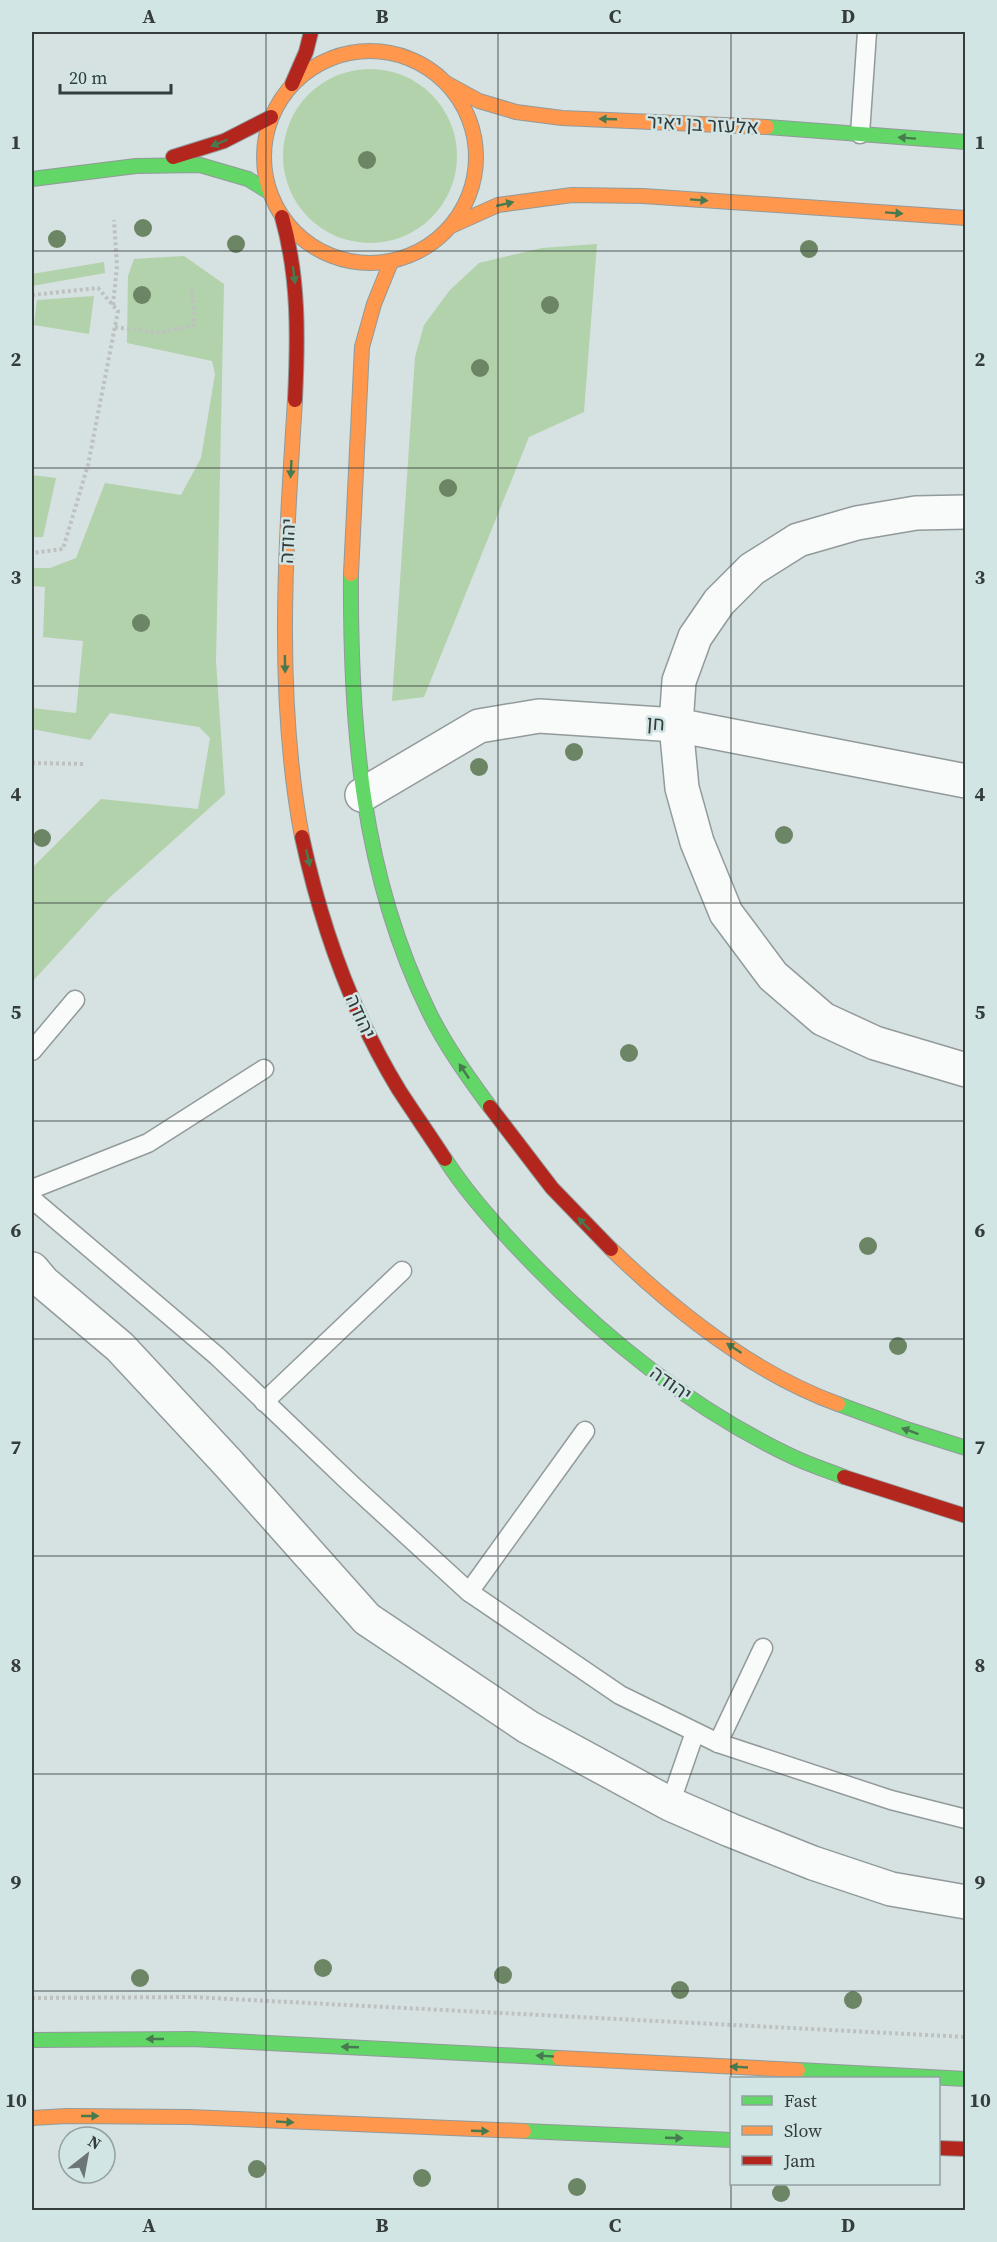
<svg xmlns="http://www.w3.org/2000/svg" width="997" height="2242" viewBox="0 0 997 2242" font-family="'Source Serif 4',Heebo,serif">
  <rect width="100%" height="100%" fill="#d6e1e1"/>
  <g fill="#b2d2ab">
    <circle cx="370" cy="156" r="87"/>
    <polygon points="597,244 584,412 529,437 424,697 392,701 415,357 424,325 450,290 479,263 542,248"/>
    <polygon points="184,256 224,284 216,661 225,794 109,898 32,982 32,868 101,799 198,809 210,738 199,727 110,713 90,740 32,729 32,708 76,713 83,641 43,637 45,587 32,586 32,568 50,568 76,558 105,483 181,495 201,458 215,374 212,361 127,343 128,276 134,259"/>
    <polygon points="104,262 105,273 32,286 32,274"/>
    <polygon points="94,296 89,334 34,325 37,300"/>
    <polygon points="32,475 56,478 43,537 32,537"/>
  </g>
  <g fill="none" stroke-linecap="round" stroke-linejoin="round">
    <defs>
      <g id="lane">
        <polyline points="860,134 867,32"/>
        <polyline points="32,1051 75,1000"/>
        <polyline points="32,1189 148,1143 264,1069"/>
        <polyline points="32,1199 217,1356 352,1485 469,1592 585,1431"/>
        <polyline points="264,1402 402,1271"/>
        <polyline points="469,1592 620,1695 718,1743 891,1800 966,1819"/>
        <polyline points="718,1743 763,1648"/>
        <polyline points="670,1804 695,1732"/>
      </g>
      <g id="street">
        <polyline points="966,512 916,513 857,523 798,540 752,569 719,602 695,637 679,681 676,725 682,788 697,842 726,913 773,976 823,1019 875,1043 966,1070"/>
        <polyline points="362,795 479,726 539,716 676,725 966,781"/>
        <polyline points="32,1269 43,1282 120,1347 228,1463 367,1619 528,1727 670,1804 730,1830 813,1863 891,1889 966,1902"/>
      </g>
      <g id="fast">
        <polyline points="767,127 966,142"/>
        <polyline points="32,179 136,166 200,165 248,179 269,192"/>
        <path d="M351,574C350,724 361,874 429,1012C445,1045 468,1077 490,1107"/>
        <path d="M445,1159C468,1195 499,1229 529,1260C604,1338 691,1408 789,1455C807,1464 826,1470 844,1477"/>
        <polyline points="838,1404 909,1430 966,1448"/>
        <polyline points="32,2040 192,2039 559,2058"/>
        <polyline points="798,2070 966,2079"/>
        <polyline points="524,2131 732,2140"/>
      </g>
      <g id="slow">
        <circle cx="370" cy="157" r="106"/>
        <polyline points="446,83 479,101 516,112 562,118 767,127"/>
        <polyline points="451,226 498,205 572,195 643,196 966,218"/>
        <path d="M295,400C286,545 275,693 302,837"/>
        <polyline points="351,574 362,347 374,304 391,262"/>
        <path d="M611,1249C674,1310 755,1374 838,1404"/>
        <polyline points="559,2058 798,2070"/>
        <polyline points="32,2118 67,2116 189,2117 524,2131"/>
      </g>
      <g id="jam">
        <polyline points="292,84 306,52 311,32"/>
        <polyline points="173,157 224,141 271,117"/>
        <path d="M282,217C299,277 298,337 295,400"/>
        <path d="M302,837C321,925 352,1013 399,1090C414,1113 430,1136 445,1159"/>
        <polyline points="490,1107 552,1188 611,1249"/>
        <polyline points="844,1477 966,1516"/>
        <polyline points="938,2148 966,2149"/>
      </g>
    </defs>
    <use href="#lane" stroke="#929a9a" stroke-width="21"/>
    <use href="#street" stroke="#929a9a" stroke-width="36"/>
    <use href="#fast" stroke="#929a9a" stroke-width="16"/>
    <use href="#slow" stroke="#929a9a" stroke-width="16"/>
    <use href="#jam" stroke="#929a9a" stroke-width="16"/>
    <g stroke="#bfc1c1" stroke-width="4" stroke-dasharray="3 3" stroke-linecap="butt">
      <polyline points="32,295 98,288 118,311 88,465 63,549 32,553"/>
      <polyline points="113,305 117,266 114,220"/>
      <polyline points="115,327 160,333 194,325 192,288"/>
      <polyline points="32,763 85,764"/>
      <polyline points="32,1998 192,1997 966,2037"/>
    </g>
    <use href="#lane" stroke="#f9fafa" stroke-width="18"/>
    <use href="#street" stroke="#f9fafa" stroke-width="33"/>
    <use href="#fast" stroke="#63d668" stroke-width="14"/>
    <use href="#slow" stroke="#ff974d" stroke-width="14"/>
    <use href="#jam" stroke="#b3261e" stroke-width="14"/>
  </g>
  <g fill="#6c8565">
    <circle cx="367" cy="160" r="9"/>
    <circle cx="143" cy="228" r="9"/>
    <circle cx="57" cy="239" r="9"/>
    <circle cx="236" cy="244" r="9"/>
    <circle cx="809" cy="249" r="9"/>
    <circle cx="142" cy="295" r="9"/>
    <circle cx="550" cy="305" r="9"/>
    <circle cx="480" cy="368" r="9"/>
    <circle cx="448" cy="488" r="9"/>
    <circle cx="141" cy="623" r="9"/>
    <circle cx="574" cy="752" r="9"/>
    <circle cx="479" cy="767" r="9"/>
    <circle cx="784" cy="835" r="9"/>
    <circle cx="42" cy="838" r="9"/>
    <circle cx="629" cy="1053" r="9"/>
    <circle cx="868" cy="1246" r="9"/>
    <circle cx="898" cy="1346" r="9"/>
    <circle cx="323" cy="1968" r="9"/>
    <circle cx="503" cy="1975" r="9"/>
    <circle cx="140" cy="1978" r="9"/>
    <circle cx="680" cy="1990" r="9"/>
    <circle cx="853" cy="2000" r="9"/>
    <circle cx="257" cy="2169" r="9"/>
    <circle cx="422" cy="2178" r="9"/>
    <circle cx="577" cy="2187" r="9"/>
    <circle cx="781" cy="2193" r="9"/>
  </g>
  <defs><path id="oneway-solid" d="M-6-.8H1V-3.2L6.5 0L1 3.2V.8H-6Z" transform="scale(1.5)"/></defs>
  <g fill="#477a4e">
    <use href="#oneway-solid" transform="translate(608 119) rotate(-178)"/>
    <use href="#oneway-solid" transform="translate(907 138) rotate(-176)"/>
    <use href="#oneway-solid" transform="translate(219 143) rotate(158)"/>
    <use href="#oneway-solid" transform="translate(699 200) rotate(4)"/>
    <use href="#oneway-solid" transform="translate(505 204) rotate(-13)"/>
    <use href="#oneway-solid" transform="translate(894 213) rotate(4)"/>
    <use href="#oneway-solid" transform="translate(294 275) rotate(83)"/>
    <use href="#oneway-solid" transform="translate(291 469) rotate(93)"/>
    <use href="#oneway-solid" transform="translate(285 664) rotate(89)"/>
    <use href="#oneway-solid" transform="translate(308 858) rotate(78)"/>
    <use href="#oneway-solid" transform="translate(464 1071) rotate(-124)"/>
    <use href="#oneway-solid" transform="translate(584 1224) rotate(-135)"/>
    <use href="#oneway-solid" transform="translate(734 1348) rotate(-147)"/>
    <use href="#oneway-solid" transform="translate(910 1431) rotate(-160)"/>
    <use href="#oneway-solid" transform="translate(155 2039) rotate(180)"/>
    <use href="#oneway-solid" transform="translate(350 2047) rotate(-178)"/>
    <use href="#oneway-solid" transform="translate(545 2056) rotate(-177)"/>
    <use href="#oneway-solid" transform="translate(739 2067) rotate(-177)"/>
    <use href="#oneway-solid" transform="translate(90 2116)"/>
    <use href="#oneway-solid" transform="translate(285 2122) rotate(3)"/>
    <use href="#oneway-solid" transform="translate(480 2131) rotate(2)"/>
    <use href="#oneway-solid" transform="translate(674 2138) rotate(2)"/>
  </g>
  <path fill="none" stroke="#353c3c" stroke-width="1.5" stroke-opacity="0.55" d="M266,32V2210M498,32V2210M731,32V2210M32,251H966M32,468H966M32,686H966M32,903H966M32,1121H966M32,1339H966M32,1556H966M32,1774H966M32,1991H966"/>
  <g text-anchor="middle" stroke-width="5" stroke-linejoin="round" paint-order="stroke">
    <g font-size="20" fill="#353c3c" stroke="#d2e5e5">
      <text transform="translate(703 124) rotate(3)" y="7">אלעזר בן יאיר</text>
      <text transform="translate(287 541) rotate(-87)" y="7">יהודה</text>
      <text transform="translate(656 723) rotate(4)" y="7">חן</text>
      <text transform="translate(361 1016) rotate(66)" y="7">יהודה</text>
      <text transform="translate(671 1383) rotate(35)" y="7">יהודה</text>
    </g>
  </g>
  <rect width="997" height="2242" fill="none" stroke="#d2e5e5" stroke-width="66"/>
  <rect x="730" y="2077" width="210" height="108" fill="#d2e5e5" stroke="#93a1a1" stroke-width="1.5"/>
  <rect x="742" y="2096" width="30" height="9" fill="#63d668" stroke="#93a1a1" stroke-width="1.5"/>
  <text x="784" y="2107" font-size="18" fill="#353c3c">Fast</text>
  <rect x="742" y="2126" width="30" height="9" fill="#ff974d" stroke="#93a1a1" stroke-width="1.5"/>
  <text x="784" y="2137" font-size="18" fill="#353c3c">Slow</text>
  <rect x="742" y="2156" width="30" height="9" fill="#b3261e" stroke="#93a1a1" stroke-width="1.5"/>
  <text x="784" y="2167" font-size="18" fill="#353c3c">Jam</text>
  <g transform="translate(87 2155) rotate(31)"><circle r="28" fill="#d2e5e5" stroke="#93a1a1" stroke-width="1.5"/>
  <path d="M0-4.5L10 22L0 15L-10 22Z" fill="#6d7676"/>
  <text y="-9" font-size="16" font-weight="bold" text-anchor="middle" fill="#353c3c">N</text>
  </g>
  <path d="M60 84v9h111v-9" fill="none" stroke="#353c3c" stroke-width="3"/>
  <text x="69" y="84" font-size="18" fill="#353c3c" stroke="#d2e5e5" stroke-width="4.5" paint-order="stroke">20 m</text>
  <rect x="33" y="33" width="931" height="2176" fill="none" stroke="#353c3c" stroke-width="2"/>
  <g font-size="20" text-anchor="middle" font-weight="bold" fill="#353c3c">
    <text x="149" y="23">A</text>
    <text x="382" y="23">B</text>
    <text x="615" y="23">C</text>
    <text x="848" y="23">D</text>
    <text x="16" y="149">1</text>
    <text x="980" y="149">1</text>
    <text x="16" y="366">2</text>
    <text x="980" y="366">2</text>
    <text x="16" y="584">3</text>
    <text x="980" y="584">3</text>
    <text x="16" y="801">4</text>
    <text x="980" y="801">4</text>
    <text x="16" y="1019">5</text>
    <text x="980" y="1019">5</text>
    <text x="16" y="1237">6</text>
    <text x="980" y="1237">6</text>
    <text x="16" y="1454">7</text>
    <text x="980" y="1454">7</text>
    <text x="16" y="1672">8</text>
    <text x="980" y="1672">8</text>
    <text x="16" y="1889">9</text>
    <text x="980" y="1889">9</text>
    <text x="16" y="2107">10</text>
    <text x="980" y="2107">10</text>
    <text x="149" y="2232">A</text>
    <text x="382" y="2232">B</text>
    <text x="615" y="2232">C</text>
    <text x="848" y="2232">D</text>
  </g>
</svg>
